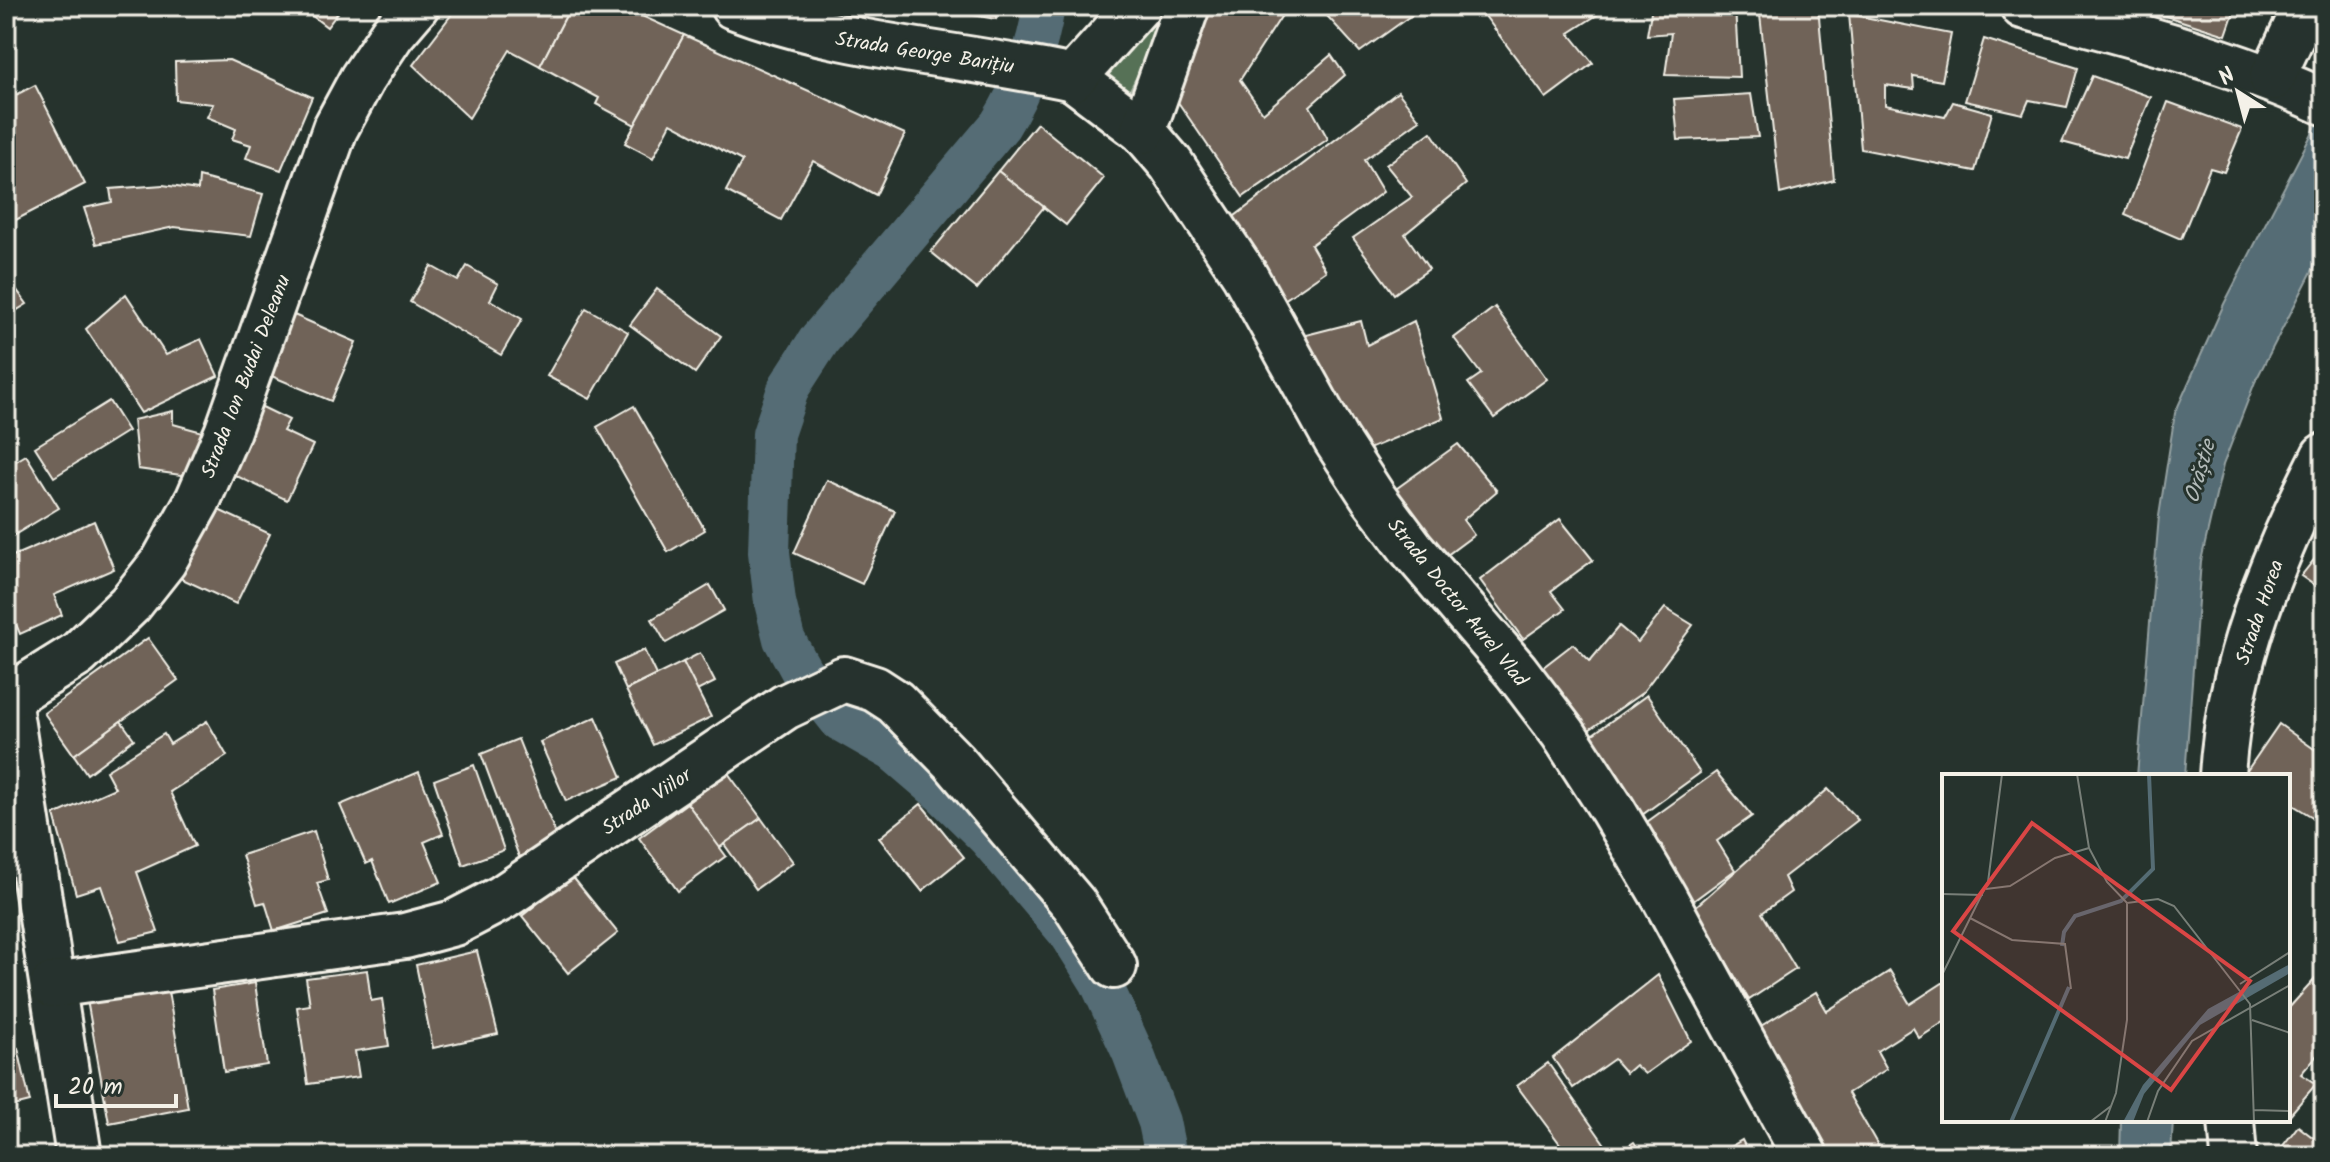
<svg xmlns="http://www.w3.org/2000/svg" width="2330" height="1162" viewBox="0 0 2330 1162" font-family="Kalam,sans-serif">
  <rect width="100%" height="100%" fill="#26332d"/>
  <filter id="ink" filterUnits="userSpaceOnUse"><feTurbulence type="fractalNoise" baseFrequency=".0125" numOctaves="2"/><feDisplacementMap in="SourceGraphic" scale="16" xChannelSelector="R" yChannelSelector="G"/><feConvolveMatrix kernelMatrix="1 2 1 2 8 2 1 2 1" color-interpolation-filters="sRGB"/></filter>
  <g filter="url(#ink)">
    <polygon fill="#567157" stroke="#a5b1a0" stroke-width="2" points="1170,6 1174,6 1123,103 1093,84"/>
    <g fill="#556c74" stroke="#95a1a2" stroke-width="2">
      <polygon points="2324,110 2324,248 2255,382 2223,465 2201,561 2185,776 2137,776 2159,516 2175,413 2224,304"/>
      <polygon points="2121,1120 2173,1120 2171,1156 2120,1156"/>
    </g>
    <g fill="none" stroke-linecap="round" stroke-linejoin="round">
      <path stroke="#556c74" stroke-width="42" d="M1044,6C1038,47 1022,90 1000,125L820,339L789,387L773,434L769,552L775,602L784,639L802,672L840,720L894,751L943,793L988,837L1071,935L1100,981L1133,1053L1159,1122L1166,1156"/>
    </g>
    <g fill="#6f6458" stroke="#f4f1e8" stroke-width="2">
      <polygon points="299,6 343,6 327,27"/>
      <polygon points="458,6 571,6 540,66 510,50 469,118 413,65"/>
      <polygon points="571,6 620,6 684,35 635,125 596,104 599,98 540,66"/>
      <polygon points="923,6 999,6 996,19"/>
      <polygon points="1207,6 1288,6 1240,80 1263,113 1331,55 1345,75 1310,106 1328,139 1243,197 1169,89"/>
      <polygon points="1318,6 1424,6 1360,52"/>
      <polygon points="1498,6 1611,6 1569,33 1593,63 1546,98 1485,16"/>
      <polygon points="1652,6 1735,6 1739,77 1665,75 1671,33 1647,35"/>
      <polygon points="1759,6 1818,6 1834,180 1780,194"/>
      <polygon points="2155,6 2236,6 2226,35 2153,12"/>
      <polygon points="1849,14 1951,34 1942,81 1913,76 1914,89 1885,85 1885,105 1945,117 1953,102 1992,113 1975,171 1861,149"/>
      <polygon points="684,35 905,134 876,195 813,161 781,220 726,191 742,161 671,123 653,158 625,143"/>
      <polygon points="1984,39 2078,68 2067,107 2029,100 2023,114 1965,101"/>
      <polygon points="229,60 312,97 281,170 246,158 251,145 232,139 236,129 207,117 213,104 176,100 175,62"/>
      <polygon points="2092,76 2151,97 2125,159 2062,142"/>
      <polygon points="35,85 85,184 6,225 6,100"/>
      <polygon points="1398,92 1420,120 1364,160 1383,192 1311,245 1326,271 1284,300 1231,219"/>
      <polygon points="1751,94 1758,137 1678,140 1674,99"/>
      <polygon points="2168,102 2242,129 2224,172 2210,168 2181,239 2125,215"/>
      <polygon points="1037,123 1104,178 1066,225 998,171"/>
      <polygon points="1431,132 1466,184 1405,234 1429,269 1394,294 1353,238 1412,197 1386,165"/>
      <polygon points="998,171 1044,207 977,289 931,252"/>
      <polygon points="199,177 263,194 251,236 174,227 96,244 84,208 112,202 110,189 163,185 198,190"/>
      <polygon points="431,266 458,281 467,266 498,284 490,300 522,319 501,355 410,302"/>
      <polygon points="6,275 27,304 6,317"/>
      <polygon points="657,289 721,336 695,373 630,325"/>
      <polygon points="126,294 166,355 201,339 218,376 141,413 86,329"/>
      <polygon points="1495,307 1547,379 1494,418 1468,383 1481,374 1454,338"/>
      <polygon points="586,308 628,332 590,399 547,376"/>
      <polygon points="294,315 356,342 331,401 269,375"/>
      <polygon points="1361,321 1367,345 1414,321 1443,418 1352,456 1330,406 1306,335"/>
      <polygon points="109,401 128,431 54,477 35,447"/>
      <polygon points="254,403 289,420 283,431 313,445 287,500 222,469"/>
      <polygon points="634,406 705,530 668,552 597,427"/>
      <polygon points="173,411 173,424 206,433 195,477 138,469 133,420"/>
      <polygon points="1458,444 1497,491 1463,520 1474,535 1431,567 1382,499"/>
      <polygon points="26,455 59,508 6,540 6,467"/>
      <polygon points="827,480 895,511 862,584 794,553"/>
      <polygon points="212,507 270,534 236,604 178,577"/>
      <polygon points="1560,519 1593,560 1551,591 1565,609 1523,639 1480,580"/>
      <polygon points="94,521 114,569 54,595 62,615 20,634 6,600 6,559"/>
      <polygon points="2324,547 2324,592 2301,576"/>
      <polygon points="710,585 724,610 666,643 652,619"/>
      <polygon points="1665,608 1693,625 1642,693 1576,739 1529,678 1573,644 1590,661 1619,626 1638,642"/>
      <polygon points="148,638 178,680 74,755 44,713"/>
      <polygon points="644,650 656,675 626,690 614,664"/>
      <polygon points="700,653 715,682 697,691 683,662"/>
      <polygon points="683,662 711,717 653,745 626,690"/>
      <polygon points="1647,695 1700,773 1635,820 1582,742"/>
      <polygon points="596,717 622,777 566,801 540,742"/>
      <polygon points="121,721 134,739 87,774 74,755"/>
      <polygon points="207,721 227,756 170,792 195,846 137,872 158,932 120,941 101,886 76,894 54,815 115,788 106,771 164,734 170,744"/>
      <polygon points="2279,724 2324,756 2324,824 2288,802 2288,776 2244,775"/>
      <polygon points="518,739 560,845 521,862 481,754"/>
      <polygon points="474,765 504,850 463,865 434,780"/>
      <polygon points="419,772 443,834 424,842 441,882 389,904 372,861 366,864 340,805"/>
      <polygon points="1716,772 1752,816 1717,841 1735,870 1689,904 1640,827"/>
      <polygon points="728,773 761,818 719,848 687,803"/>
      <polygon points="1828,789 1858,820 1784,877 1791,892 1762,913 1796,969 1749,1000 1694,908"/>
      <polygon points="687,803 726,856 678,891 639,838"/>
      <polygon points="921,804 964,857 922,891 879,838"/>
      <polygon points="761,818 793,862 756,889 724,844"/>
      <polygon points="314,831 328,880 317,883 328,914 274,931 265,902 257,904 242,855"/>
      <polygon points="572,876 618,933 568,973 522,916"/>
      <polygon points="477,951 498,1034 433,1048 416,965"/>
      <polygon points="2324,969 2324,1047 2301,1074 2316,1084 2288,1117 2288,1009"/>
      <polygon points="367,970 371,1001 382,999 389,1046 355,1051 359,1077 308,1084 297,1007 310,1005 306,978"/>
      <polygon points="1890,971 1910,1004 1944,982 1944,1022 1919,1038 1913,1028 1877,1051 1887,1069 1848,1093 1884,1156 1826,1156 1756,1029 1816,992 1827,1011"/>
      <polygon points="1658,975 1691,1041 1645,1074 1635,1065 1626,1073 1614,1059 1573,1088 1553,1058"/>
      <polygon points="255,983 267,1065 224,1072 212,990"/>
      <polygon points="167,985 188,1108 109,1123 87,1000"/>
      <polygon points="18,1048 30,1102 6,1108 6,1051"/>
      <polygon points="1548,1063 1613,1156 1569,1156 1517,1086"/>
      <polygon points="2298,1126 2324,1146 2324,1156 2275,1156"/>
      <polygon points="1742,1140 1750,1156 1715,1156"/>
      <polygon points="1634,1142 1644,1156 1613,1156"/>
      <polygon points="1910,1145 1917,1156 1892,1156"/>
    </g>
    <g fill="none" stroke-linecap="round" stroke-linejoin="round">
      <defs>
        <g id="minor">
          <polyline points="1073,78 1143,131 1171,164 1244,274 1336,440 1373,497 1411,548 1516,671 1563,733 1612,809 1664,897 1805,1156"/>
          <polyline points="1143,131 1187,6"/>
          <polyline points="6,686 79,1156"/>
          <polyline points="9,697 78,654 130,604 164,561 198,500 227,433 335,129 362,79 392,34 416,6"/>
          <path d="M2222,776C2229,662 2273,557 2324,456"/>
          <polyline points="53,985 405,936 454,923 502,898 785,707 844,679 875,689 895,702 954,762 1074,904 1114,966"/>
          <polyline points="2231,1120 2234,1156"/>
        </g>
        <g id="major">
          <path d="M733,6C841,48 960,53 1073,78L1138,6"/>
          <path d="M2023,6C2125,33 2228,58 2324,102"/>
          <polyline points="2272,78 2306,6"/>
        </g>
      </defs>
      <use href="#minor" stroke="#f4f1e8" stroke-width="50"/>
      <use href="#major" stroke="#f4f1e8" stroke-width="50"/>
      <use href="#minor" stroke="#26332d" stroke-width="44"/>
      <use href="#major" stroke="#26332d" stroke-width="44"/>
    </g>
  </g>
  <g text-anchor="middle" stroke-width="6" stroke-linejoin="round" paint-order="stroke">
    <g font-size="20" fill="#f4f1e8" stroke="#26332d">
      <text transform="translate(925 52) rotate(9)" y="7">Strada George Barițiu</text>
      <text transform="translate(245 376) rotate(-69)" y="7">Strada Ion Budai Deleanu</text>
      <text transform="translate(1458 602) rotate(51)" y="7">Strada Doctor Aurel Vlad</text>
      <text transform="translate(2259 612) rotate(-71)" y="7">Strada Horea</text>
      <text transform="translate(646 801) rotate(-34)" y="7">Strada Viilor</text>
    </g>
    <g font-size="22" font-style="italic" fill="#b4bcba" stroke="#26332d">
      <text transform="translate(2199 471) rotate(-74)" y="8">Orăștie</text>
    </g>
  </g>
  <g transform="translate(1942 774)">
    <rect width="348" height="348" fill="#26332d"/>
    <path d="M348,190V199L258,251L202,320L191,348H181L201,311L266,235Z" fill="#556c74"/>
    <path fill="none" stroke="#556c74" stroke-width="4" d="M120,172L122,158L133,142L179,127L211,95L207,0M69,348L127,213"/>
    <path fill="none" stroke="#787f78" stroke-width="2" d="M135,0L147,74L165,108L185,129L216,125L232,132L308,230L312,348M44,115L68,112L113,84L147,74M0,120L41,121M28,144L70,166L123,170L129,215M0,201L46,108L60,0M298,210L348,178M310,246L348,259M312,336L348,337M148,348L169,332M163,348L174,319L185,246V129M205,348L216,317L250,267L348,211"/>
    <path fill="#da4645" fill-opacity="0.15" stroke="#da4645" stroke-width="4" d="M90,49L308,207L229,316L11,157Z"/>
    <rect width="348" height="348" fill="none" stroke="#f4f1e8" stroke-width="4"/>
  </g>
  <rect width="2330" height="1162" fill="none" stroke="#26332d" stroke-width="32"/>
  <rect x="16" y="16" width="2298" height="1130" fill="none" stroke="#f4f1e8" stroke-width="3" filter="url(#ink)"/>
  <g transform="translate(2238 92) rotate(324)" stroke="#26332d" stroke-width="6" paint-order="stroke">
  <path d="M0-6L14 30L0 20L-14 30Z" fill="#f4f1e8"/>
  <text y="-12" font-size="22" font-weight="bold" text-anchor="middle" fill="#f4f1e8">N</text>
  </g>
  <path d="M56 1094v12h120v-12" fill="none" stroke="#f4f1e8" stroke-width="4"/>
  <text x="68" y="1094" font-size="24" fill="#f4f1e8" stroke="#26332d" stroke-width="6" paint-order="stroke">20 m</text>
</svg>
